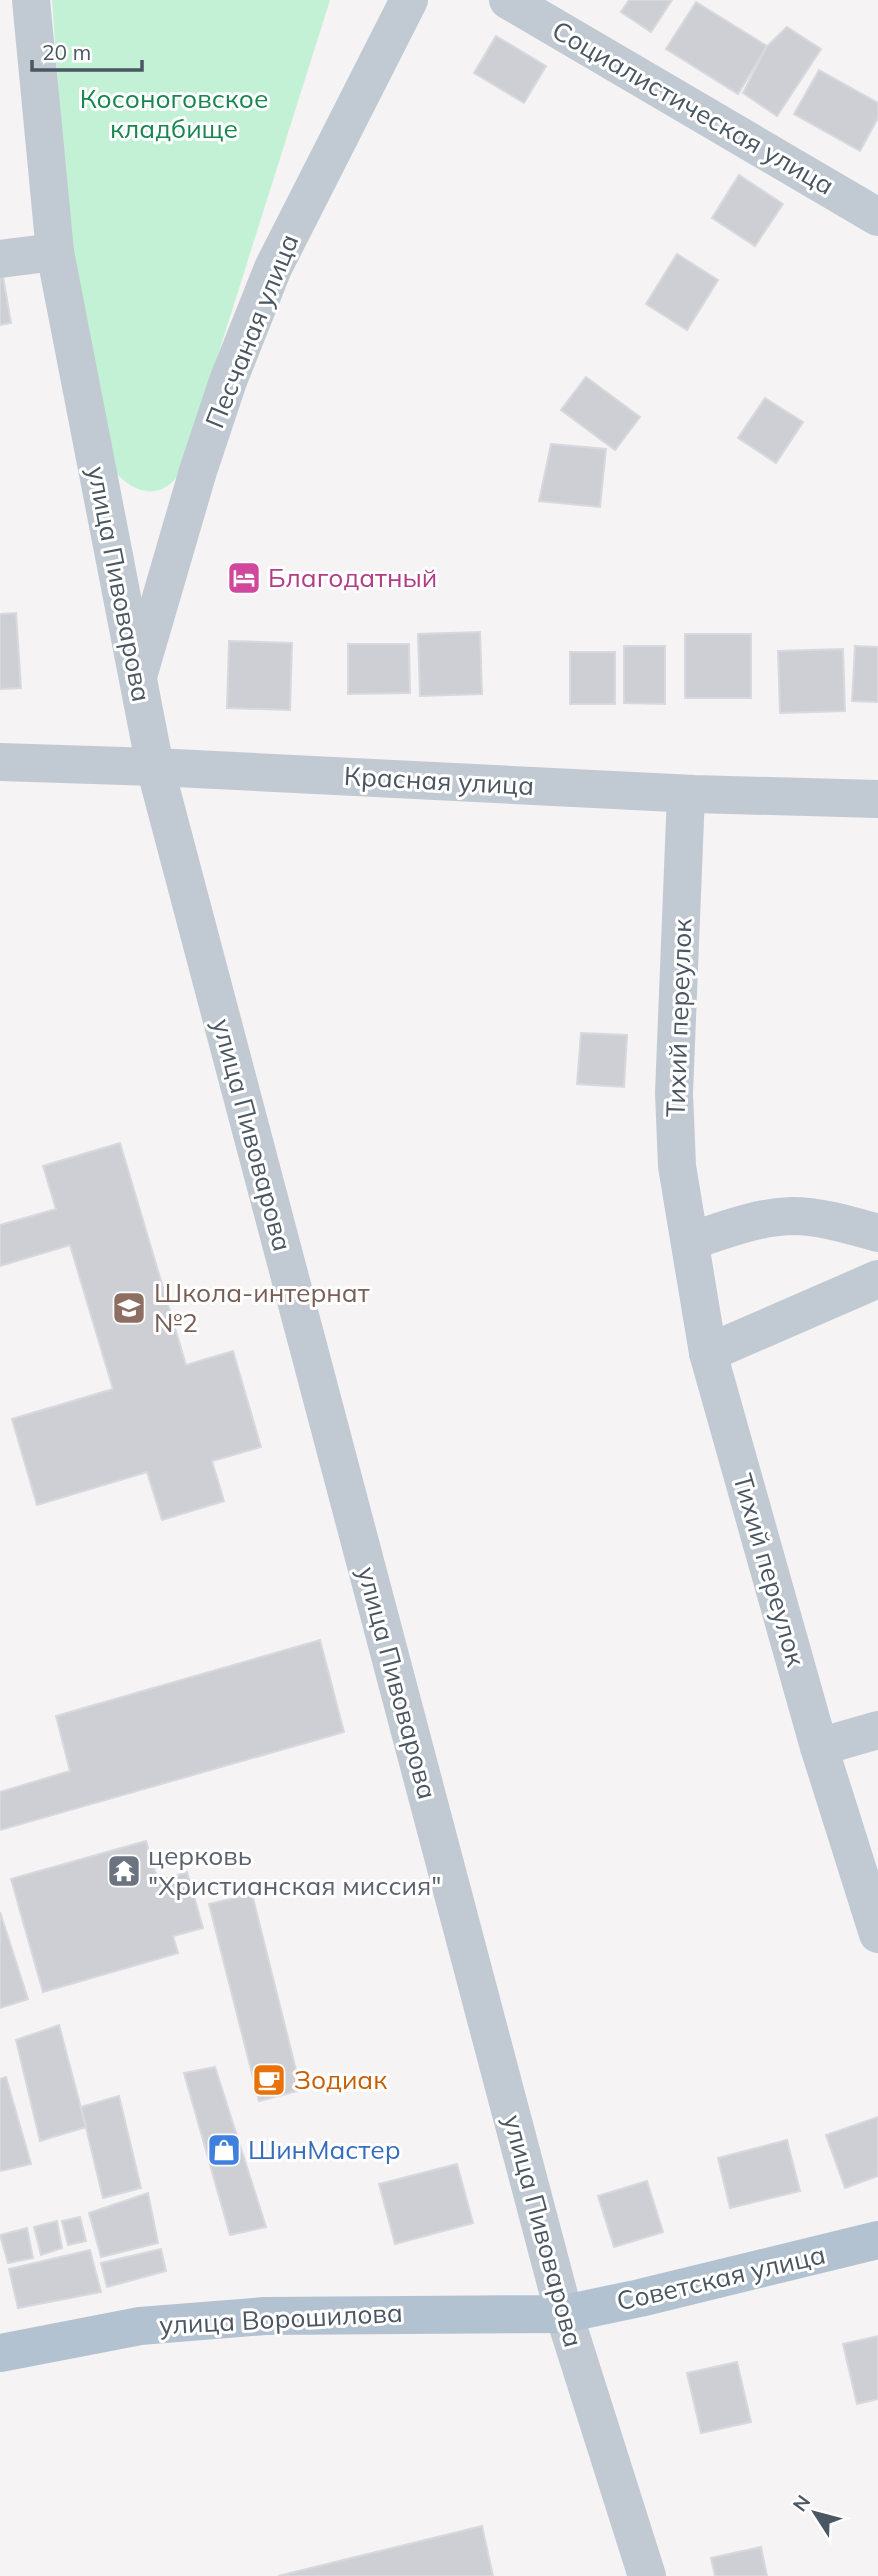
<svg xmlns="http://www.w3.org/2000/svg" width="878" height="2576" viewBox="0 0 878 2576" font-family="Mulish,sans-serif">
  <rect width="100%" height="100%" fill="#f5f3f3"/>
  <path fill="#c3f1d5" d="M52,0H330L182,469C164,501 136,496 114,471L68,222Z"/>
  <g fill="#cdcfd5" stroke="#d7d9de" stroke-width="2">
    <polygon points="629,0 672,0 651,32 621,12"/>
    <polygon points="696,2 767,46 738,94 666,49"/>
    <polygon points="787,27 821,49 777,116 743,93 767,46"/>
    <polygon points="496,36 546,66 524,103 474,73"/>
    <polygon points="819,70 878,103 878,118 860,151 794,114"/>
    <polygon points="739,175 783,204 755,246 712,218"/>
    <polygon points="677,254 718,280 687,330 646,304"/>
    <polygon points="1,265 11,323 0,325 0,266"/>
    <polygon points="586,377 640,417 615,450 561,410"/>
    <polygon points="765,398 803,422 776,463 738,438"/>
    <polygon points="551,444 606,449 600,507 539,501"/>
    <polygon points="16,613 21,688 0,689 0,614"/>
    <polygon points="480,632 482,694 420,696 418,634"/>
    <rect x="685" y="634" width="66" height="64"/>
    <polygon points="229,641 292,643 290,710 227,708"/>
    <polygon points="348,644 409,644 410,693 348,694"/>
    <polygon points="624,646 665,646 665,704 624,703"/>
    <polygon points="855,646 878,647 878,702 852,701"/>
    <polygon points="843,649 845,711 780,713 778,651"/>
    <rect x="570" y="652" width="45" height="52"/>
    <polygon points="581,1033 627,1035 624,1087 577,1084"/>
    <polygon points="120,1143 186,1365 233,1351 261,1447 212,1461 224,1501 162,1520 147,1472 37,1505 12,1419 113,1389 70,1245 0,1266 0,1225 56,1209 43,1166"/>
    <polygon points="320,1640 344,1732 0,1830 0,1792 70,1771 56,1716"/>
    <polygon points="146,1841 158,1881 187,1872 203,1928 173,1936 178,1953 43,1992 11,1879"/>
    <polygon points="252,1894 301,2090 259,2101 209,1904"/>
    <polygon points="0,1912 28,1999 0,2008"/>
    <polygon points="59,2025 86,2127 40,2141 16,2040"/>
    <polygon points="215,2067 266,2227 230,2235 184,2073"/>
    <polygon points="6,2077 31,2164 0,2171 0,2079"/>
    <polygon points="119,2096 141,2188 103,2198 81,2107"/>
    <polygon points="878,2117 878,2176 845,2188 826,2135"/>
    <polygon points="787,2140 800,2191 730,2208 718,2158"/>
    <polygon points="457,2164 473,2223 395,2244 379,2184"/>
    <polygon points="647,2181 663,2232 614,2247 598,2196"/>
    <polygon points="148,2193 158,2243 101,2257 89,2213"/>
    <polygon points="80,2217 86,2241 68,2245 62,2221"/>
    <polygon points="57,2221 62,2248 41,2255 34,2227"/>
    <polygon points="27,2228 33,2258 8,2263 0,2235"/>
    <polygon points="161,2249 166,2271 107,2287 101,2263"/>
    <polygon points="90,2250 101,2292 18,2308 9,2269"/>
    <polygon points="878,2336 878,2399 857,2404 843,2344"/>
    <polygon points="737,2362 751,2422 701,2433 687,2373"/>
    <polygon points="482,2526 493,2576 278,2576"/>
    <polygon points="761,2547 767,2576 715,2576 711,2558"/>
  </g>
  <g fill="none" stroke-linecap="round" stroke-linejoin="round">
    <g stroke="#c1cad2" stroke-width="38">
      <polyline points="31,0 55,252 155,767 564,2314 647,2576"/>
      <polyline points="508,0 878,217"/>
      <polyline points="0,259 55,252"/>
      <polyline points="139,673 198,471 228,381 273,268 409,0"/>
      <polyline points="0,762 155,767 694,794 878,799"/>
      <polyline points="686,794 674,1093 677,1166 708,1353 819,1747 878,1934"/>
      <path d="M690,1241C722,1231 756,1217 791,1216C821,1216 850,1225 878,1233"/>
      <polyline points="708,1353 878,1279"/>
      <polyline points="819,1747 878,1730"/>
    </g>
    <polyline stroke="#b3c2d1" stroke-width="38" points="0,2353 140,2326 265,2316 564,2314 640,2298 878,2240"/>
  </g>
  <defs>
    <symbol id="hotel-square" viewBox="-11 -11 22 22"><rect x="-9" y="-9" width="18" height="18" rx="4" fill="#d1479c" stroke="#fff"/><path d="M-6-4.5h1.5V1H6V5H4.5V3h-9V5H-6ZM-4 0a1.8 1.8 0 1 1 3.6 0ZM.5 0V-2.5h3Q6-2.5 6 0Z" fill="#fff"/></symbol>
    <symbol id="school-square" viewBox="-11 -11 22 22"><rect x="-9" y="-9" width="18" height="18" rx="4" fill="#8d6e63" stroke="#fff"/><path d="M0-5L7-2L0 1L-7-2ZM-4 1L0 2.5L4 1V4Q0 6-4 4Z" fill="#fff"/></symbol>
    <symbol id="temple-square" viewBox="-11 -11 22 22"><rect x="-9" y="-9" width="18" height="18" rx="4" fill="#6b7280" stroke="#fff"/><path d="M0-6L5-2H3V0L6.5 2.5H4V6H1.5V3h-3V6H-4V2.5H-6.5L-3 0V-2H-5Z" fill="#fff"/></symbol>
    <symbol id="cafe-square" viewBox="-11 -11 22 22"><rect x="-9" y="-9" width="18" height="18" rx="4" fill="#e8710a" stroke="#fff"/><path d="M-5.5-4.5H6V0H3Q3 3.5 0 3.5H-2.5Q-5.5 3.5-5.5 0ZM3-3.2v2h1.7v-2ZM-6 4.5H4V6H-6Z" fill="#fff"/></symbol>
    <symbol id="shop-square" viewBox="-11 -11 22 22"><rect x="-9" y="-9" width="18" height="18" rx="4" fill="#3f7fe0" stroke="#fff"/><path d="M-5-2.5h2.3a2.7 3.5 0 0 1 5.4 0H5L5.5 6h-11ZM-1.5-2.5h3a1.5 2.3 0 0 0-3 0Z" fill="#fff"/></symbol>
  </defs>
  <g fill-rule="evenodd">
    <use href="#hotel-square" x="225" y="559" width="38" height="38"/>
    <use href="#school-square" x="110" y="1289" width="38" height="38"/>
    <use href="#temple-square" x="105" y="1852" width="38" height="38"/>
    <use href="#cafe-square" x="250" y="2061" width="38" height="38"/>
    <use href="#shop-square" x="205" y="2131" width="38" height="38"/>
  </g>
  <g text-anchor="middle" stroke-width="6" stroke-linejoin="round" paint-order="stroke">
    <g font-size="26" fill="#17864f" stroke="#fff">
      <text x="174" y="108">Косоноговское<tspan x="174" dy="30">кладбище</tspan></text>
    </g>
    <g font-size="26" fill="#4a5661" stroke="#fff">
      <text transform="translate(693 108) rotate(30)" y="9">Социалистическая улица</text>
      <text transform="translate(252 331) rotate(-68)" y="9">Песчаная улица</text>
      <text transform="translate(119 584) rotate(79)" y="9">улица Пивоварова</text>
      <text transform="translate(439 781) rotate(3)" y="9">Красная улица</text>
      <text transform="translate(679 1018) rotate(-88)" y="9">Тихий переулок</text>
      <text transform="translate(252 1135) rotate(75)" y="9">улица Пивоварова</text>
      <text transform="translate(769 1570) rotate(74)" y="9">Тихий переулок</text>
      <text transform="translate(397 1683) rotate(75)" y="9">улица Пивоварова</text>
      <text transform="translate(543 2231) rotate(75)" y="9">улица Пивоварова</text>
      <text transform="translate(721 2278) rotate(-13)" y="9">Советская улица</text>
      <text transform="translate(281 2319) rotate(-3)" y="9">улица Ворошилова</text>
    </g>
    <g font-size="26" fill="#b23c85" stroke="#fff" text-anchor="start">
      <text x="268" y="587">Благодатный</text>
    </g>
    <g font-size="26" fill="#785e54" stroke="#fff" text-anchor="start">
      <text x="154" y="1302">Школа-интернат<tspan x="154" dy="30">№2</tspan></text>
    </g>
    <g font-size="26" fill="#5b616d" stroke="#fff" text-anchor="start">
      <text x="148" y="1865">церковь<tspan x="148" dy="30">"Христианская миссия"</tspan></text>
    </g>
    <g font-size="26" fill="#c56008" stroke="#fff" text-anchor="start">
      <text x="294" y="2089">Зодиак</text>
    </g>
    <g font-size="26" fill="#366cbe" stroke="#fff" text-anchor="start">
      <text x="248" y="2159">ШинМастер</text>
    </g>
  </g>
  <g transform="translate(815 2513) rotate(306)" stroke="#ffffff" stroke-width="5" paint-order="stroke">
  <path d="M0-5L12 26L0 18L-12 26Z" fill="#4a5661"/>
  <text y="-10" font-size="19" font-weight="bold" text-anchor="middle" fill="#4a5661">N</text>
  </g>
  <path d="M32 60v10h110v-10" fill="none" stroke="#4a5661" stroke-width="3.5"/>
  <text x="42" y="60" font-size="21" fill="#4a5661" stroke="#ffffff" stroke-width="5" paint-order="stroke">20 m</text>
</svg>
